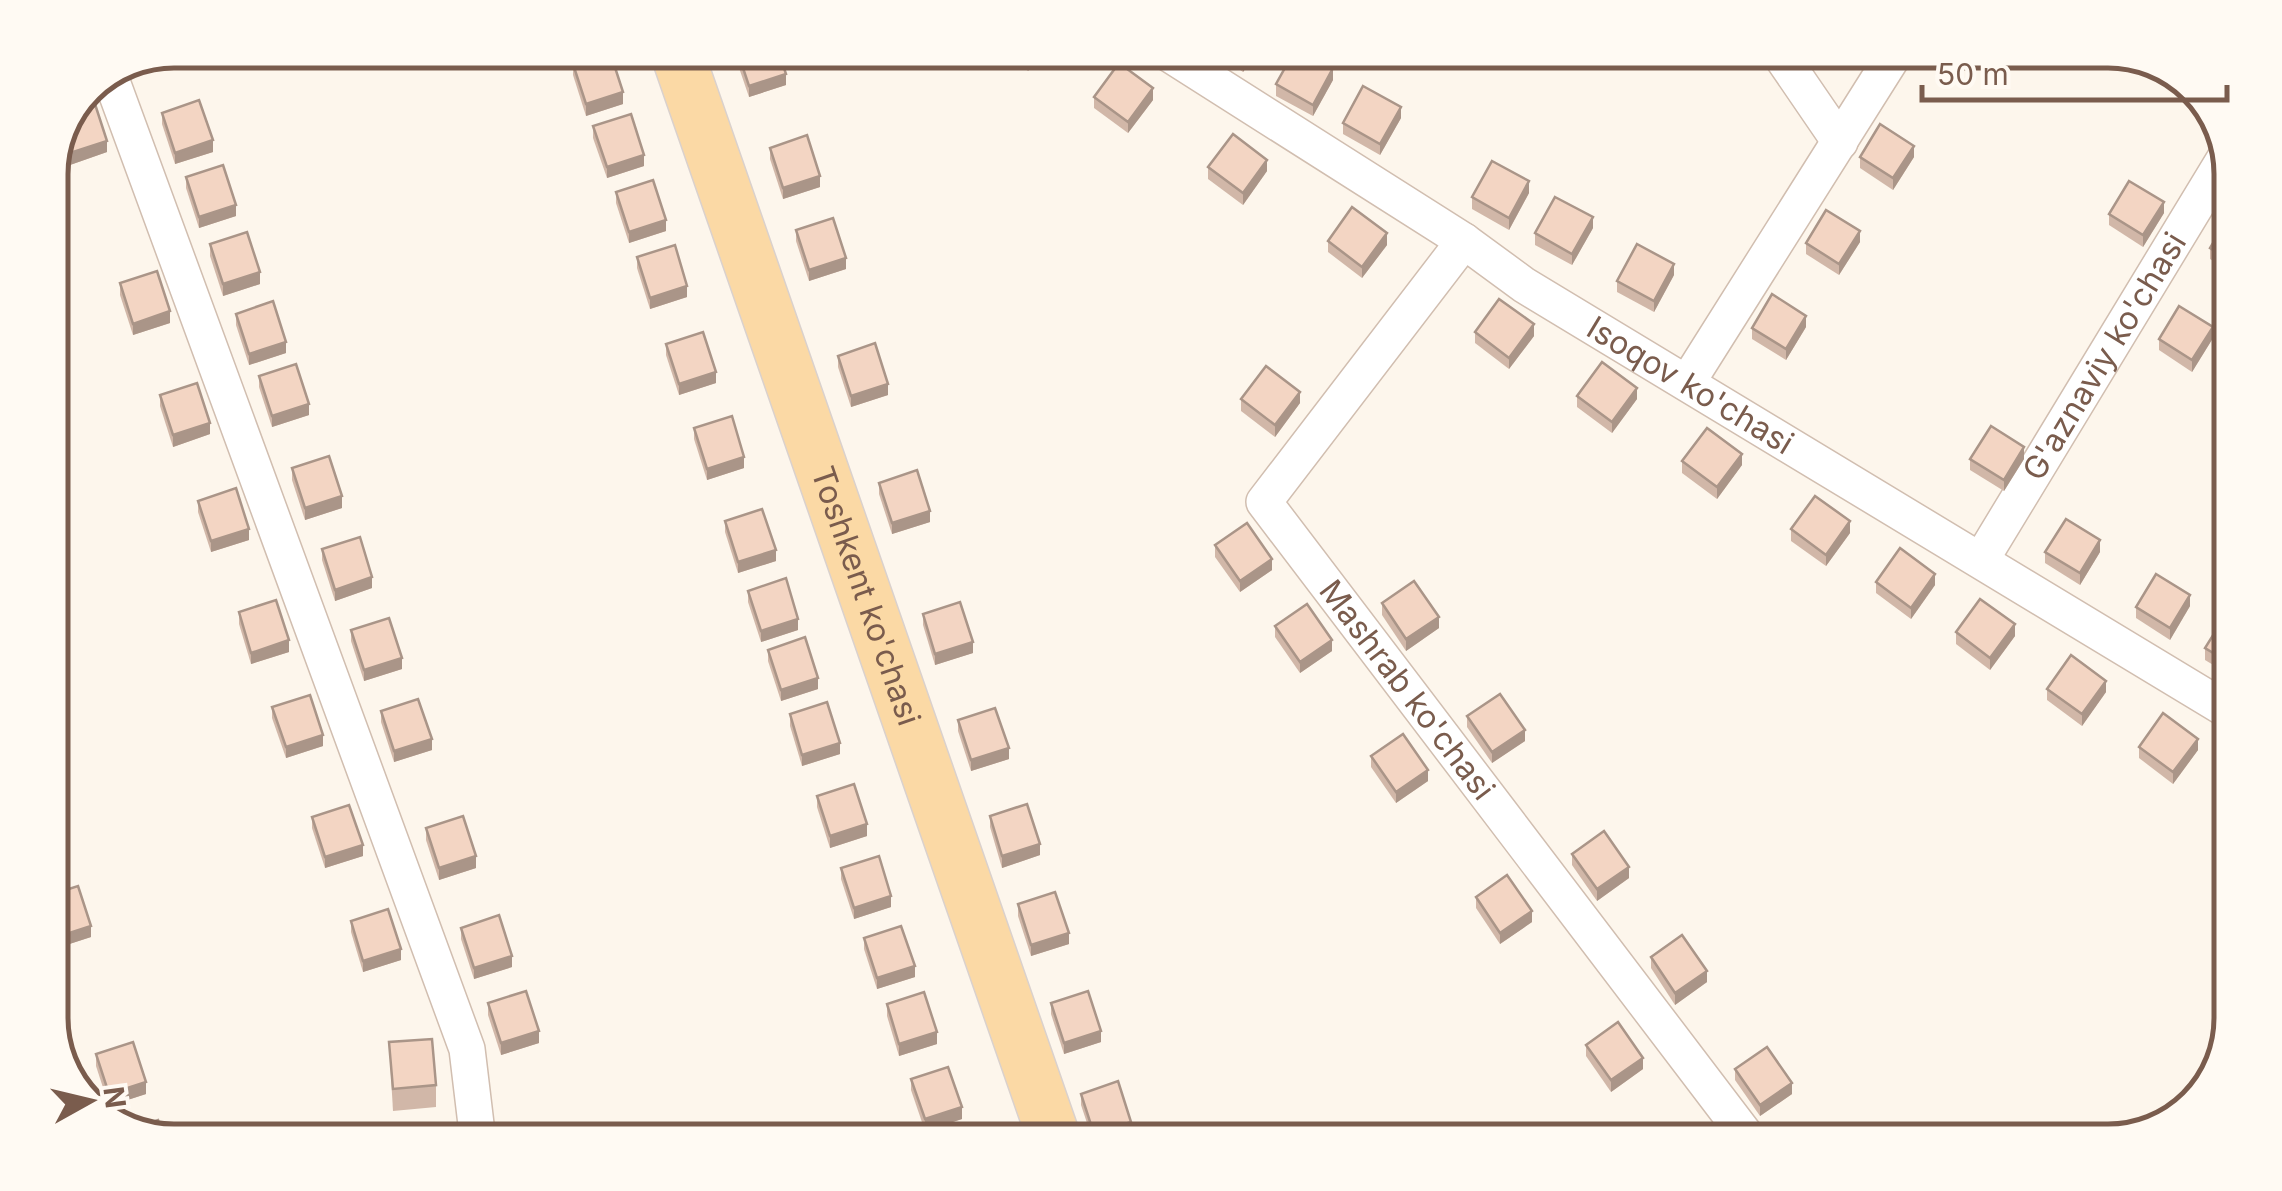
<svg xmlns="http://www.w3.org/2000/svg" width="2282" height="1191" viewBox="0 0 2282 1191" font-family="Inter,sans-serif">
  <rect width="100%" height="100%" fill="#fdf6ec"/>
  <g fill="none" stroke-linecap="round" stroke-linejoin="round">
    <defs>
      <g id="street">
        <path id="s1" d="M1163,50L1464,241L1524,285L2224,708"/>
        <polyline points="1777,50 1840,142"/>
        <polyline points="110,76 467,1049 478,1141"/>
        <path id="s2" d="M1464,241L1264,502L1750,1141"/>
        <polyline points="1687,383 1897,50"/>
        <path id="s3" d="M1981,560L2228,153"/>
      </g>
      <g id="primary">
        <path id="s4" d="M676,50L1055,1141"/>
      </g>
    </defs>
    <use href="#street" stroke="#d1beb0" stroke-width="38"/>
    <use href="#primary" stroke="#dad1cd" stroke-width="55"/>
    <use href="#street" stroke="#fff" stroke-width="35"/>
    <use href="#primary" stroke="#fbd9a5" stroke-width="52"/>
  </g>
  <g fill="#d1b7a8">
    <polygon points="735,50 778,50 786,85 749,97 735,56"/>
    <polygon points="1000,50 1043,50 1028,71"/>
    <polygon points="1213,50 1259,50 1243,72"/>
    <polygon points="1950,50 1982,50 1973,64"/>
    <polygon points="573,64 623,104 586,116 573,75"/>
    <polygon points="1333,80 1313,116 1276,96 1276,84"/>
    <polygon points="1094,97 1153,100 1128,133 1094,108"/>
    <polygon points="77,106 107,152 70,165 62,140"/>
    <polygon points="162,113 213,152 175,164 162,124"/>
    <polygon points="1401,118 1380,155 1343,134 1343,123"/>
    <polygon points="593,126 644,166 607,178 593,138"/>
    <polygon points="770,148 820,187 783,199 770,159"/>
    <polygon points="1860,157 1914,157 1893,190 1860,168"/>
    <polygon points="1208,167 1267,171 1243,205 1208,179"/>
    <polygon points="186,177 236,216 199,228 186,188"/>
    <polygon points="616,192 666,231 629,243 616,203"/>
    <polygon points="1529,193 1509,230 1472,209 1472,197"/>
    <polygon points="2164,213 2143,247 2109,225 2109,214"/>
    <polygon points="2231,215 2230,272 2210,259 2210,248"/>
    <polygon points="1593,228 1572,265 1535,245 1535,233"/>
    <polygon points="796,230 846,269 809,281 796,241"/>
    <polygon points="1328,241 1387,245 1362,278 1328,252"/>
    <polygon points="1860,242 1839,275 1806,254 1806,243"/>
    <polygon points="210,244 260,284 223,296 210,256"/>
    <polygon points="637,257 687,297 650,309 637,268"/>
    <polygon points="1674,275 1654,312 1617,292 1617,281"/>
    <polygon points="120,283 170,323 133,335 120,295"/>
    <polygon points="236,314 286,353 249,365 236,325"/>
    <polygon points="1806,327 1786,360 1752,339 1752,328"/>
    <polygon points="1475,332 1534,336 1509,369 1475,343"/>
    <polygon points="2213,338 2192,372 2159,350 2159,339"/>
    <polygon points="666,344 716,383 679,395 666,355"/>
    <polygon points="838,356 888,395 851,407 838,367"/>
    <polygon points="259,376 309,415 272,427 259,387"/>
    <polygon points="160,395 210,434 173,447 160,406"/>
    <polygon points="1577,396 1637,399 1612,433 1577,407"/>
    <polygon points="1241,399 1300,403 1275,437 1241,411"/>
    <polygon points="694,428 744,468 707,480 694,439"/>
    <polygon points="1970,459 2024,459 2004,491 1970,470"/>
    <polygon points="1682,461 1742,465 1717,499 1682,473"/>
    <polygon points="292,468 342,508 305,520 292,480"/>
    <polygon points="879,483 930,522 892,534 879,494"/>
    <polygon points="198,501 249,540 211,552 198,512"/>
    <polygon points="725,521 776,561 738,573 725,532"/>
    <polygon points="1791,529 1850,533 1826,566 1791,541"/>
    <polygon points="1215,545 1272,570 1240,592 1215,557"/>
    <polygon points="322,549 372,588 335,601 322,560"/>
    <polygon points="2045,552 2100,552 2080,585 2045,563"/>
    <polygon points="1876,582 1935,585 1911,619 1876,593"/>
    <polygon points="748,591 798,630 761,642 748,602"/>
    <polygon points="1382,603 1439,628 1406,651 1382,615"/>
    <polygon points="2190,606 2170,640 2136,618 2136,607"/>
    <polygon points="239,612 289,652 251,664 239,624"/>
    <polygon points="923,614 973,653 935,665 923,625"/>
    <polygon points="2225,616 2225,672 2205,660 2205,648"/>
    <polygon points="1275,626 1332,651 1300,673 1275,637"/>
    <polygon points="351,630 402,669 364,681 351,641"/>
    <polygon points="1956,632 2015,636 1990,670 1956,644"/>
    <polygon points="768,650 818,689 781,701 768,661"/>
    <polygon points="2047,689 2106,692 2082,726 2047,700"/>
    <polygon points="272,707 323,746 286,758 272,718"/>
    <polygon points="381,711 432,750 394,762 381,722"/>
    <polygon points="790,714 840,754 802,766 790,726"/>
    <polygon points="1467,716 1525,741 1492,763 1467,727"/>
    <polygon points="958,720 1009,759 971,771 958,731"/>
    <polygon points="2139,747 2198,750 2173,784 2139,758"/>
    <polygon points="1371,756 1428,781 1396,803 1371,767"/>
    <polygon points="817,796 867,836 830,848 817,807"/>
    <polygon points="990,816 1040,855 1002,868 990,827"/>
    <polygon points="312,817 363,856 325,868 312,828"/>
    <polygon points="426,828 476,868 439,880 426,840"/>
    <polygon points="1572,854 1629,878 1597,901 1572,865"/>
    <polygon points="841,868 891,907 854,919 841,879"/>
    <polygon points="50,895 91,937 54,949 50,937"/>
    <polygon points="1476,897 1532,922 1500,944 1476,908"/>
    <polygon points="1018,904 1069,944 1031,956 1018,916"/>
    <polygon points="351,921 401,960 363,972 351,932"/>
    <polygon points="461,928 512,967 474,979 461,939"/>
    <polygon points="864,938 915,977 877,989 864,949"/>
    <polygon points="1651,957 1707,982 1675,1005 1651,968"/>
    <polygon points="488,1003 539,1043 501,1055 488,1015"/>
    <polygon points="1051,1003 1101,1042 1064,1054 1051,1014"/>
    <polygon points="887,1004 937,1044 899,1056 887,1016"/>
    <polygon points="389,1042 436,1085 436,1107 393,1111"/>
    <polygon points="1586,1045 1643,1069 1611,1092 1586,1056"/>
    <polygon points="96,1054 146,1094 109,1106 96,1066"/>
    <polygon points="1735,1069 1792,1094 1760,1116 1735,1080"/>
    <polygon points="911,1079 962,1119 925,1131 911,1090"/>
    <polygon points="1081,1094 1131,1133 1106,1141 1093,1141 1081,1105"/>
  </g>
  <g fill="#aa9588">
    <polygon points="566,50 587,50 566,57"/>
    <polygon points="1035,50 1043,50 1028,71 1028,60"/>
    <polygon points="1251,50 1259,50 1243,72 1243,61"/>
    <polygon points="1975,50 1982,50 1973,64 1973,53"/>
    <polygon points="1333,68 1333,80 1313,116 1313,105"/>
    <polygon points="786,74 786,85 749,97 749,86"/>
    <polygon points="1153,88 1153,100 1128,133 1128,122"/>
    <polygon points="623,92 623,104 586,116 586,104"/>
    <polygon points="1401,107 1401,118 1380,155 1380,144"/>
    <polygon points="213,140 213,152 175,164 175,153"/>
    <polygon points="107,141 107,152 70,165 70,153"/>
    <polygon points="1914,146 1914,157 1893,190 1893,178"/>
    <polygon points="644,155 644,166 607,178 607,167"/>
    <polygon points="1267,160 1267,171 1243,205 1243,193"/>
    <polygon points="820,176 820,187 783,199 783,188"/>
    <polygon points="1529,181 1529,193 1509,230 1509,218"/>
    <polygon points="2164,202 2164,213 2143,247 2143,235"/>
    <polygon points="236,205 236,216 199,228 199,217"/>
    <polygon points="1593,217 1593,228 1572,265 1572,254"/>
    <polygon points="666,220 666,231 629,243 629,232"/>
    <polygon points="1860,231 1860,242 1839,275 1839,264"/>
    <polygon points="1387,233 1387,245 1362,278 1362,267"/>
    <polygon points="846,258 846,269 809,281 809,270"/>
    <polygon points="1674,264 1674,275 1654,312 1654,301"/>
    <polygon points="260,272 260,284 223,296 223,284"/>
    <polygon points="687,286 687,297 650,309 650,298"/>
    <polygon points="170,311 170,323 133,335 133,324"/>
    <polygon points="1806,316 1806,327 1786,360 1786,349"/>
    <polygon points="1534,324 1534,336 1509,369 1509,358"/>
    <polygon points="2213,327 2213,338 2192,372 2192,360"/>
    <polygon points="286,342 286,353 249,365 249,354"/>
    <polygon points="716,372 716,383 679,395 679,384"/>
    <polygon points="888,384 888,395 851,407 851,396"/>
    <polygon points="1637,388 1637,399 1612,433 1612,422"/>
    <polygon points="1300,392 1300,403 1275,437 1275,425"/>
    <polygon points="309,404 309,415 272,427 272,416"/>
    <polygon points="210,423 210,434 173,447 173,435"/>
    <polygon points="2024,447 2024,459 2004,491 2004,480"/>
    <polygon points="1742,454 1742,465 1717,499 1717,487"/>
    <polygon points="744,457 744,468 707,480 707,469"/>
    <polygon points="342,496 342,508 305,520 305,508"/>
    <polygon points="930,511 930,522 892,534 892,523"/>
    <polygon points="1850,521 1850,533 1826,566 1826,555"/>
    <polygon points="249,529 249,540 211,552 211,541"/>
    <polygon points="2100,540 2100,552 2080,585 2080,573"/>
    <polygon points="776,550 776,561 738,573 738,562"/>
    <polygon points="1272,559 1272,570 1240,592 1240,581"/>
    <polygon points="1935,574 1935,585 1911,619 1911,608"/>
    <polygon points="372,577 372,588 335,601 335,590"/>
    <polygon points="2190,595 2190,606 2170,640 2170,628"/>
    <polygon points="1439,617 1439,628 1406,651 1406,639"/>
    <polygon points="798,619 798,630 761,642 761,631"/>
    <polygon points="2015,624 2015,636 1990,670 1990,658"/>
    <polygon points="289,640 289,652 251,664 251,653"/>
    <polygon points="1332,640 1332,651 1300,673 1300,662"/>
    <polygon points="973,642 973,653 935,665 935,654"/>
    <polygon points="402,658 402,669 364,681 364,670"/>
    <polygon points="818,678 818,689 781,701 781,690"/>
    <polygon points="2106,681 2106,692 2082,726 2082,714"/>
    <polygon points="1525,730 1525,741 1492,763 1492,752"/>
    <polygon points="323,735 323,746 286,758 286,747"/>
    <polygon points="432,739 432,750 394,762 394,751"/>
    <polygon points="2198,739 2198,750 2173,784 2173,772"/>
    <polygon points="840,743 840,754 802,766 802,755"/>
    <polygon points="1009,748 1009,759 971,771 971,760"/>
    <polygon points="1428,770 1428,781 1396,803 1396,792"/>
    <polygon points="867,824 867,836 830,848 830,836"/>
    <polygon points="1040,844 1040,855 1002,868 1002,856"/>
    <polygon points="363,845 363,856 325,868 325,857"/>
    <polygon points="476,856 476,868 439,880 439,868"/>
    <polygon points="1629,867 1629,878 1597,901 1597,889"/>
    <polygon points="891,896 891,907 854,919 854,908"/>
    <polygon points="1532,911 1532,922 1500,944 1500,933"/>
    <polygon points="91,926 91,937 54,949 54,938"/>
    <polygon points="1069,933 1069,944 1031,956 1031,945"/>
    <polygon points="401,949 401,960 363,972 363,961"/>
    <polygon points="512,956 512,967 474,979 474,968"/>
    <polygon points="915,966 915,977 877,989 877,978"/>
    <polygon points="1707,971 1707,982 1675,1005 1675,993"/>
    <polygon points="539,1031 539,1043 501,1055 501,1043"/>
    <polygon points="1101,1031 1101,1042 1064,1054 1064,1043"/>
    <polygon points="937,1032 937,1044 899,1056 899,1044"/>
    <polygon points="1643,1058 1643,1069 1611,1092 1611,1080"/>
    <polygon points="146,1082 146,1094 109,1106 109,1094"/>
    <polygon points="1792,1083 1792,1094 1760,1116 1760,1105"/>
    <polygon points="962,1107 962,1119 925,1131 925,1119"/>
    <polygon points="1131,1122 1131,1133 1106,1141 1094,1141 1094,1134"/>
  </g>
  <g fill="#f3d5c3" stroke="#aa9588" stroke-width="2.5">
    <polygon points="737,50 778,50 786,74 749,86"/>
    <polygon points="1015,50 1035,50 1028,60"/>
    <polygon points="1228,50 1251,50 1243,61"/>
    <polygon points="1295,50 1301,50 1333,68 1313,105 1276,84"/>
    <polygon points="610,52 623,92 586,104 573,64"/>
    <polygon points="1119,63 1153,88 1128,122 1094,97"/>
    <polygon points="1363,86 1401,107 1380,144 1343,123"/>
    <polygon points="199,100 213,140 175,153 162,113"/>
    <polygon points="94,101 107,141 70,153 64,135 77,106"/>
    <polygon points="631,114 644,155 607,167 593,126"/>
    <polygon points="1880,124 1914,146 1893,178 1860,157"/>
    <polygon points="1233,134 1267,160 1243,193 1208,167"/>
    <polygon points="807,135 820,176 783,188 770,148"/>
    <polygon points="1492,161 1529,181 1509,218 1472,197"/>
    <polygon points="223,165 236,205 199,217 186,177"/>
    <polygon points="653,180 666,220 629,232 616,192"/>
    <polygon points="2129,181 2164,202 2143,235 2109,214"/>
    <polygon points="1555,197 1593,217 1572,254 1535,233"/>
    <polygon points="1352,207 1387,233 1362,267 1328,241"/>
    <polygon points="1826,210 1860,231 1839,264 1806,243"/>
    <polygon points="2230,214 2231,215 2230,261 2210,248"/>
    <polygon points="833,218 846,258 809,270 796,230"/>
    <polygon points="247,232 260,272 223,284 210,244"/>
    <polygon points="1637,244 1674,264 1654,301 1617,281"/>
    <polygon points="675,245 687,286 650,298 637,257"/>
    <polygon points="157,271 170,311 133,324 120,283"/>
    <polygon points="1772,294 1806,316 1786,349 1752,328"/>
    <polygon points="1499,299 1534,324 1509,358 1475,332"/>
    <polygon points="273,301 286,342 249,354 236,314"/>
    <polygon points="2179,306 2213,327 2192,360 2159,339"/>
    <polygon points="703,332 716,372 679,384 666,344"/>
    <polygon points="875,343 888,384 851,396 838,356"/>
    <polygon points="1602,362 1637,388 1612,422 1577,396"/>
    <polygon points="296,364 309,404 272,416 259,376"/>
    <polygon points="1266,366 1300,392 1275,425 1241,399"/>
    <polygon points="197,383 210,423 173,435 160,395"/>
    <polygon points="732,416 744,457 707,469 694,428"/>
    <polygon points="1991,426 2024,447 2004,480 1970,459"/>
    <polygon points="1707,428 1742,454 1717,487 1682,461"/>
    <polygon points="329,456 342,496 305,508 292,468"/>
    <polygon points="917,470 930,511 892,523 879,483"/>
    <polygon points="236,488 249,529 211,541 198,501"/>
    <polygon points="1815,496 1850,521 1826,555 1791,529"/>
    <polygon points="762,509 776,550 738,562 725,521"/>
    <polygon points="2066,519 2100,540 2080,573 2045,552"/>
    <polygon points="1247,523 1272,559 1240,581 1215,545"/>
    <polygon points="360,537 372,577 335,590 322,549"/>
    <polygon points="1900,548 1935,574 1911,608 1876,582"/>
    <polygon points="2156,574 2190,595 2170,628 2136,607"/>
    <polygon points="786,578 798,619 761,631 748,591"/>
    <polygon points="1414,581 1439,617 1406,639 1382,603"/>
    <polygon points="1980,599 2015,624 1990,658 1956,632"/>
    <polygon points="276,600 289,640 251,653 239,612"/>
    <polygon points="960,602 973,642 935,654 923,614"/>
    <polygon points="1307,604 1332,640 1300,662 1275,626"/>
    <polygon points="2225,616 2225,660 2205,648"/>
    <polygon points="389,618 402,658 364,670 351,630"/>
    <polygon points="805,637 818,678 781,690 768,650"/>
    <polygon points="2071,655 2106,681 2082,714 2047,689"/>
    <polygon points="1500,694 1525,730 1492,752 1467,716"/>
    <polygon points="310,695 323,735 286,747 272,707"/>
    <polygon points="418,699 432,739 394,751 381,711"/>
    <polygon points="827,702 840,743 802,755 790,714"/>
    <polygon points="995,708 1009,748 971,760 958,720"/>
    <polygon points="2163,713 2198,739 2173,772 2139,747"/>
    <polygon points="1403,734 1428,770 1396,792 1371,756"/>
    <polygon points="854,784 867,824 830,836 817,796"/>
    <polygon points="1027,804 1040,844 1002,856 990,816"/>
    <polygon points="349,805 363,845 325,857 312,817"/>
    <polygon points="463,816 476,856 439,868 426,828"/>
    <polygon points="1604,831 1629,867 1597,889 1572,854"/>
    <polygon points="879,856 891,896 854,908 841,868"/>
    <polygon points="1507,875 1532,911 1500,933 1476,897"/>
    <polygon points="78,886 91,926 54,938 50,926 50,895"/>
    <polygon points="1055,892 1069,933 1031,945 1018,904"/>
    <polygon points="388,909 401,949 363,961 351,921"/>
    <polygon points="499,915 512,956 474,968 461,928"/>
    <polygon points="901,926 915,966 877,978 864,938"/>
    <polygon points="1682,935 1707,971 1675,993 1651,957"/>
    <polygon points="526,991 539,1031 501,1043 488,1003"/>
    <polygon points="1088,991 1101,1031 1064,1043 1051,1003"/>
    <polygon points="924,992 937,1032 899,1044 887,1004"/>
    <polygon points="1618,1022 1643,1058 1611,1080 1586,1045"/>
    <polygon points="432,1039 436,1085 393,1089 389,1042"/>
    <polygon points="133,1042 146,1082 109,1094 96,1054"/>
    <polygon points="1767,1047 1792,1083 1760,1105 1735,1069"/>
    <polygon points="948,1067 962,1107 925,1119 911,1079"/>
    <polygon points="1118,1081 1131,1122 1094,1134 1081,1094"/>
    <polygon points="158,1120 164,1139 126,1130"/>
    <polygon points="1833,1126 1862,1141 1825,1141"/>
  </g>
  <g text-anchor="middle" stroke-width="9" stroke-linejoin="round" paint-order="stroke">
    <g font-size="32" fill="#7a5c4d" stroke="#fffaf3">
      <text dy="11" stroke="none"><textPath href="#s3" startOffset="238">G'aznaviy ko'chasi</textPath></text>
      <text dy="11" stroke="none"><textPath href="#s1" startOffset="625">Isoqov ko'chasi</textPath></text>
      <text dy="11" stroke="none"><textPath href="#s4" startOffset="578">Toshkent ko'chasi</textPath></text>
      <text dy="11" stroke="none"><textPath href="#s2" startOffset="565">Mashrab ko'chasi</textPath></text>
    </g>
  </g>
  <path d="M0 0H2282V1191H0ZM174 68H2108A106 106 0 0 1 2214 174V1018A106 106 0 0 1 2108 1124H174A106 106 0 0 1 68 1018V174A106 106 0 0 1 174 68Z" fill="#fffaf3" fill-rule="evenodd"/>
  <path fill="none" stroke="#7a5c4d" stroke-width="5" d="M174 68H2108A106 106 0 0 1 2214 174V1018A106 106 0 0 1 2108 1124H174A106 106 0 0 1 68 1018V174A106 106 0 0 1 174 68Z"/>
  <g transform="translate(90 1101) rotate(82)" stroke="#fffaf3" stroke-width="8" paint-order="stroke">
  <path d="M0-8L18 38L0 25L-18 38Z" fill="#7a5c4d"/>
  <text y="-15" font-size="28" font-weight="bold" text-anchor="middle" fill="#7a5c4d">N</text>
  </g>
  <path d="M1922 85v15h305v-15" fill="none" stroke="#7a5c4d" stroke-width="5"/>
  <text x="1937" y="85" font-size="30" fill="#7a5c4d" stroke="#fffaf3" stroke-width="8" paint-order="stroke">50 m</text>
</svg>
